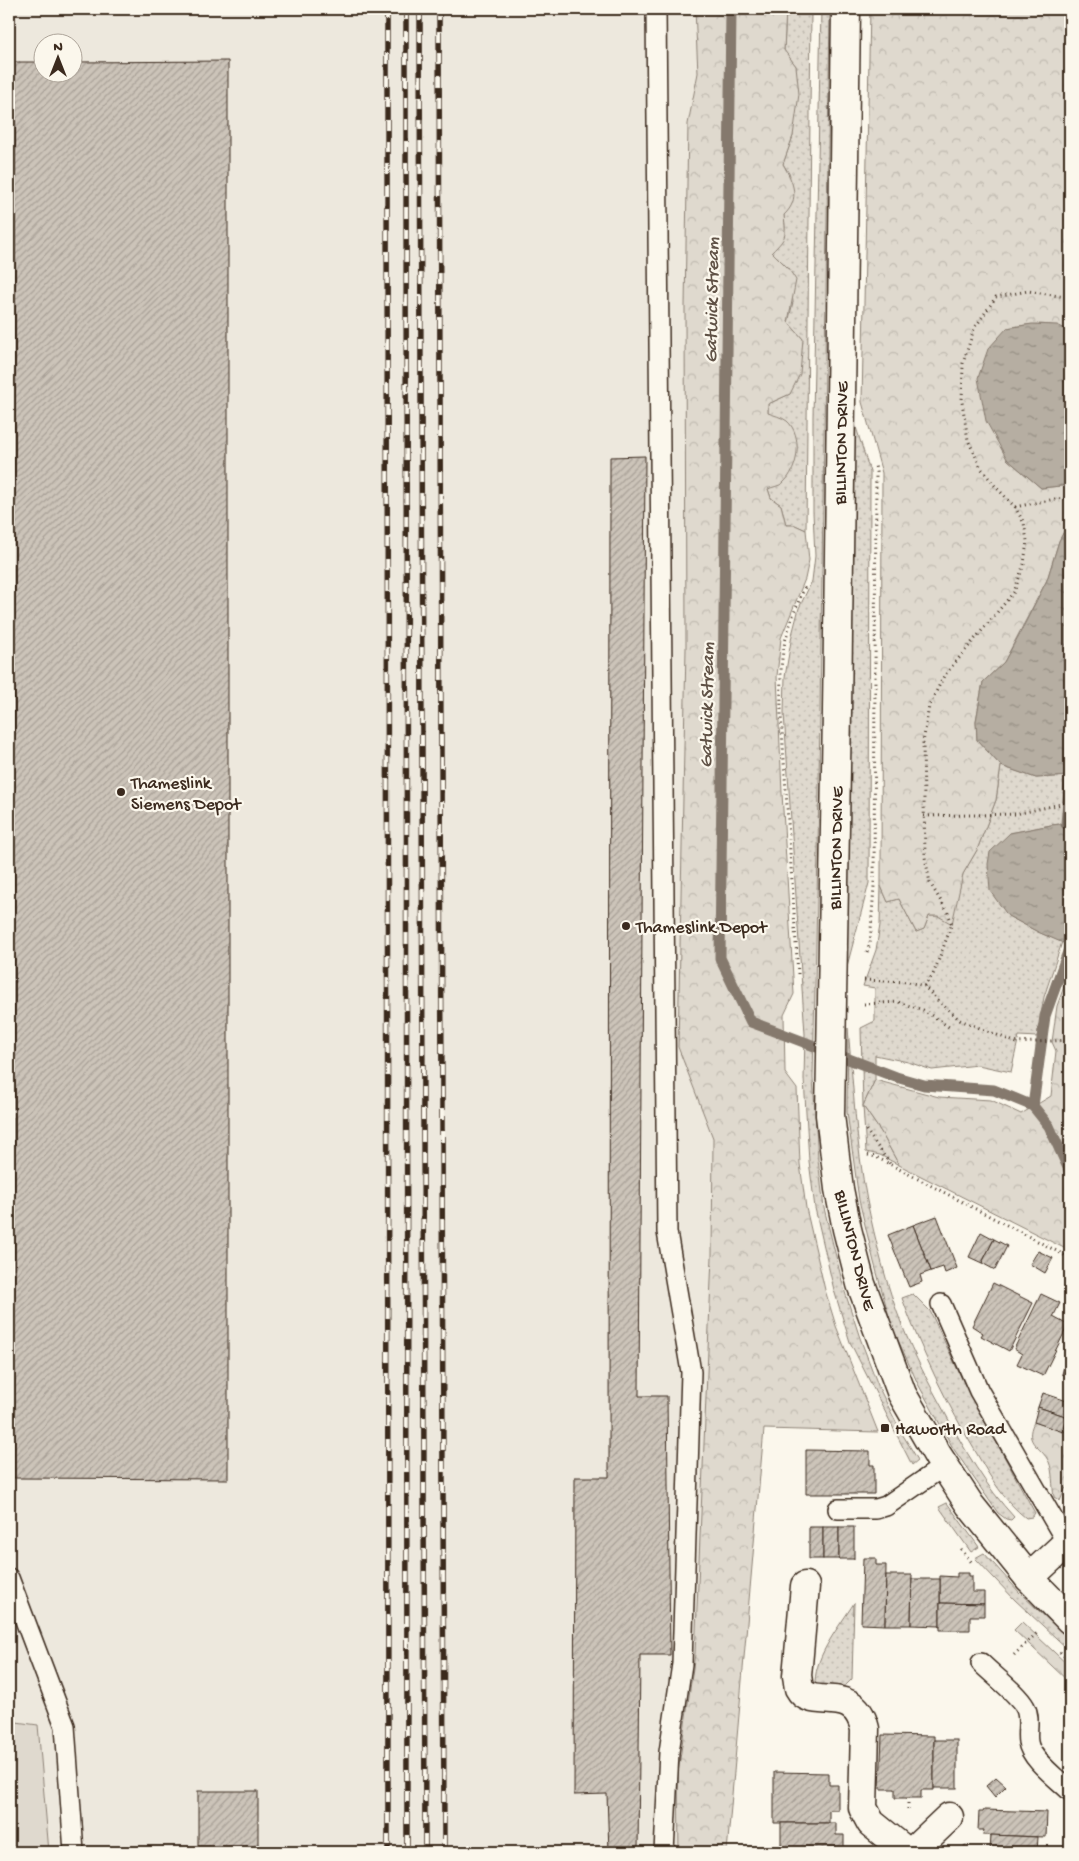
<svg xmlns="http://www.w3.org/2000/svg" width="1079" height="1861" viewBox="0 0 1079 1861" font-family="'Gochi Hand',sans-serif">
  <defs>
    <pattern id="grass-dots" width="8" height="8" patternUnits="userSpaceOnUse" patternTransform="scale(1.25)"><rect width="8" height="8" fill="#dfd9ce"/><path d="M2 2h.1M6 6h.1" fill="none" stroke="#c0bab0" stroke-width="1.8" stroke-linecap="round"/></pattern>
    <pattern id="forest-crowns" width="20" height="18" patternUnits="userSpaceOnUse" patternTransform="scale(1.25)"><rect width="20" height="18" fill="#dfd9ce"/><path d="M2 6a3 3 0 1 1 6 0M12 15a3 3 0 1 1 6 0" fill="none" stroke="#c0bab0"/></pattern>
    <pattern id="water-ripples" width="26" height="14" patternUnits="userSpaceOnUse" patternTransform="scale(1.25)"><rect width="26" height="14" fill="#b6aea2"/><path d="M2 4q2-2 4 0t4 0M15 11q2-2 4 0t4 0" fill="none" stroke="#958e83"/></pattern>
    <pattern id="building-hatch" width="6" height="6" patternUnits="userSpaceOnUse" patternTransform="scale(1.25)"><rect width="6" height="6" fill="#ccc4b9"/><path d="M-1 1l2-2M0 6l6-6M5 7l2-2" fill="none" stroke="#a79f96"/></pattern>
  </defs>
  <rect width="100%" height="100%" fill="#fbf7ec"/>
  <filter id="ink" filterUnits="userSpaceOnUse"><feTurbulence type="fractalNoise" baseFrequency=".02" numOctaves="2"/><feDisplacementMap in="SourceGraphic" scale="10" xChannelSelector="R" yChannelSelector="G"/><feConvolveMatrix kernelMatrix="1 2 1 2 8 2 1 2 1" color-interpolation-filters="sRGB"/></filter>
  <g filter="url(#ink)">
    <path fill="#ede8dd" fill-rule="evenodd" d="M9,9H695L698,73L688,124L685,307L686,648L678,1046L713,1138L712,1257L695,1654L678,1773L679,1852H49L38,1725L9,1721ZM42,42H72V72H42Z"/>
    <g fill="url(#grass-dots)" stroke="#8d8276">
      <polygon points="786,9 811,9 806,530 795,525 786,525 781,505 771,498 768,489 768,404 790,394 803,339 788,323 793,302 788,268 771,252 785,228 784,215 790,175 783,164 793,136 796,66 784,51"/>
      <polygon points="821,9 830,9 818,852 813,1077 815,1112 818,1160 824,1208 844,1289 860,1338 879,1388 901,1432 918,1460 912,1465 850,1342 834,1290 815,1208 809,1161 804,1079 805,1034 784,713 785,677 792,635 799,608 812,581 815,556 813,512 813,417"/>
      <polygon points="855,424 870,472 869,883 846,970"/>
      <polygon points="1001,766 1036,778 1070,776 1070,823 1051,825 1010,833 1008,916 1038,932 1062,942 1044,997 1037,1037 1019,1036 1011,1072 978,1065 932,1070 908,1062 875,1055 875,1080 863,1106 881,1132 899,1165 880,1155 866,1152 863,1106 861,1028 875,1021 875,988 863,986 876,950 880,925 881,886 888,902 899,899 916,932 924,929 929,916 939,916 951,923 963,874 977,850 996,800"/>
      <path d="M848,1028C853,1085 856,1144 867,1201C875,1239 887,1288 902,1325C914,1355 929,1384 945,1413C964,1449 986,1487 1014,1517L1011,1520L1006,1519L998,1513L953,1448L918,1384L892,1327L874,1262L859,1200L847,1112Z"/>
      <path d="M913,1294L930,1311L964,1383L1035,1513L1032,1517L1026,1518C1005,1502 990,1477 977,1454C947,1404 922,1353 902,1298Z"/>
      <polygon points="947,1503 979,1547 971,1552 939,1507"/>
      <polygon points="984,1553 1020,1593 1070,1640 1070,1651 1015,1600 975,1558"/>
      <path d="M854,1603L852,1679L845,1686L819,1687L815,1682C816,1654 839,1627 854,1603Z"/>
    </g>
    <g fill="url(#forest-crowns)" stroke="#8d8276">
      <path d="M695,9H786L784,50L796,66L799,94L793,136L783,164C793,182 801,199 784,215C786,237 787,237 772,252L788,268L796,280L788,322L803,339L800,374L790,394L768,404V413C773,415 782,417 787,421C803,435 799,469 783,483C780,486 772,487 768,489L771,498L781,505L786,525H795L806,530L809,560L805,579L781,638L777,676L782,793L794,994L784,1015L785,1073L797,1089L800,1164L806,1208L825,1290L836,1326L878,1432L764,1429L727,1852H679L678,1773L695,1654L712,1257L713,1138L678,1047L686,648L685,307L688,124L698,73Z"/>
      <path d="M870,9H1070V331C1049,321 1029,324 1007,328V459L1041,488L1070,485V520L1059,541L1047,580L1004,662L983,682L976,721L977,740L1001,766L996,800L977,850L963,874L952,924L938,916H929L924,929L916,932L899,899L888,902L881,886L882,473L862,402Z"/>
      <polygon points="1070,970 1070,1251 899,1165 881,1132 863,1106 875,1080 939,1097 991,1100 1021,1114 1051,1096 1056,1051 1052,1042 1057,1006"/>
      <path d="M1034,1422L1070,1433V1485L1065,1489L1060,1501L1054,1497C1052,1486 1053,1471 1049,1462C1041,1445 1023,1445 1034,1422Z"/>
      <polygon points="1022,1622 1070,1667 1070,1683 1014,1630"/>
    </g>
    <polygon fill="#dfd9ce" stroke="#8d8276" points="9,1721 38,1725 49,1852 9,1852"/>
    <g fill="url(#water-ripples)" stroke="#85796d">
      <polygon points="1032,324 1057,325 1070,331 1070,485 1041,488 1007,459 986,421 978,378 988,349 1007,328"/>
      <polygon points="1070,520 1070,776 1036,778 1001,766 977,740 976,721 983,682 1004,662 1019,635 1047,580 1059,541"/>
      <polygon points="1070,823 1070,946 1038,932 1008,916 990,891 988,864 990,852 1010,833 1051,825"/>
    </g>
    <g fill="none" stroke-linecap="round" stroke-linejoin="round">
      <g stroke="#85796d" stroke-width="11">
        <polyline points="731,9 720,958 751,1022 896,1077 924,1085 994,1090 1033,1106 1049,1126 1070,1172"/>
        <polyline points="1066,824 1070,776"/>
        <polyline points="1033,1106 1045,1016 1070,946"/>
      </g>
    </g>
    <g fill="url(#building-hatch)" stroke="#3b2a1e">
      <polygon points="228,61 228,1479 14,1478 15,95 9,95 9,62 42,62 42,72 72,72 72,62"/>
      <polygon points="645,456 639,1396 667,1396 670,1655 640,1655 638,1852 609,1852 607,1794 574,1795 575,1477 609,1477 610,457"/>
      <polygon points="937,1216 957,1268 945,1273 943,1267 931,1271 913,1225"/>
      <polygon points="913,1225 931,1271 920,1275 922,1282 909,1287 888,1235"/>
      <polygon points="981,1232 994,1239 982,1263 969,1257"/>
      <polygon points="994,1239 1007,1246 995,1270 982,1263"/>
      <polygon points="1038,1251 1053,1258 1045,1273 1030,1264"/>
      <polygon points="993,1283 1033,1303 1009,1351 981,1336 983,1333 972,1326"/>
      <polygon points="1041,1294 1060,1303 1053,1317 1068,1325 1043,1376 1017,1364 1022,1354 1014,1349"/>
      <polygon points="1070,1346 1070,1376 1062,1374"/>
      <polygon points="1043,1393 1070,1402 1068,1417 1038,1407"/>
      <polygon points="1038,1407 1068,1417 1063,1432 1034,1422"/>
      <polygon points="806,1450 870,1451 870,1465 874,1465 874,1494 806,1494"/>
      <rect x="809" y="1527" width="14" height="32"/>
      <rect x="823" y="1527" width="16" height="32"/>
      <rect x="839" y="1527" width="15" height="32"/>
      <polygon points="863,1558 876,1558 876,1565 886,1565 885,1625 861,1624"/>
      <polygon points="957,1573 969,1573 969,1576 972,1576 972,1592 984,1592 984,1604 940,1603 940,1576 957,1577"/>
      <polygon points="886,1575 912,1575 911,1625 885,1625"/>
      <polygon points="912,1579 940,1579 940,1626 911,1625"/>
      <polygon points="940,1603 984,1604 984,1616 970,1616 970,1630 940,1630"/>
      <polygon points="882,1735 934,1736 934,1790 921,1790 921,1798 895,1798 895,1789 880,1789"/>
      <rect x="934" y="1740" width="23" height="48"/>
      <polygon points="774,1772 829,1773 829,1785 838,1785 838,1810 829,1810 829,1823 774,1823"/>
      <polygon points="996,1777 1006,1786 995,1797 986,1786"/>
      <rect x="198" y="1791" width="60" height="61"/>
      <polygon points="984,1810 1047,1812 1046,1837 983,1835 984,1830 978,1830 979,1812 983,1812"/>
      <polygon points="781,1823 836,1823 836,1835 844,1835 844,1852 781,1852"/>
      <polygon points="991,1835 1038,1837 1037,1852 990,1852"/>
    </g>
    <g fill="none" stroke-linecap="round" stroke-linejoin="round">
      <defs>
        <g id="service">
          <polyline points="656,9 667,1232 691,1372 682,1664 669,1752 664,1852"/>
          <polyline points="941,1304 979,1391 1067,1543"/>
          <polyline points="838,1509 876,1509 886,1506 944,1466"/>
          <polyline points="9,1578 65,1726 74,1852"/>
          <path d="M981,1663C993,1675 1018,1694 1025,1707C1031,1718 1026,1731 1028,1742C1030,1759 1058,1779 1070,1791"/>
        </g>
        <g id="minor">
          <polyline points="1029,1578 1070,1540"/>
          <path d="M805,1586L797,1676C798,1680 798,1685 799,1688C812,1713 854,1681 865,1729L863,1808L871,1823L907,1852"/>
          <polyline points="912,1852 949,1817"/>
        </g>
        <polyline id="tertiary" points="846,9 837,711 830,1115 839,1189 847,1229 861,1284 902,1394 938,1456 970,1505 1029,1578 1070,1620"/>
      </defs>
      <use href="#service" stroke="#3b2a1e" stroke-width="22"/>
      <use href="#minor" stroke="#3b2a1e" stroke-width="31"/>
      <use href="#tertiary" stroke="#3b2a1e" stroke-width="31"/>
      <g stroke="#3b2a1e" stroke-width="3" stroke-dasharray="1 4" stroke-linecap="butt">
        <polyline points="1015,507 1055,499 1070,498"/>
        <polyline points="924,816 1016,814 1070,802"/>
        <polyline points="867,952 870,944 874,886 876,472 875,464"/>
        <path d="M798,974L781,715C781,690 779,662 786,638C791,620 797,604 805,587"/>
        <polyline points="864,980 908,982 924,986 937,1000 960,1020 1017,1043 1070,1040"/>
        <polyline points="924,986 933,975 952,924 948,913 930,883 925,857 923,743 929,706 944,676 1014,592 1024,564 1027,541 1024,523 1015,507 995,486 981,468 968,440 962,402 963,363 974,329 996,297 1028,291 1065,297 1070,300"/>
        <polyline points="864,1004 898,1002 923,1010 952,1029"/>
        <polyline points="866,1130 890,1164"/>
        <polyline points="868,1155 876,1157 1070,1258"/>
        <polyline points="961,1549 973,1564"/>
        <polyline points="1060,1652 1070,1662"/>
        <polyline points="1014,1655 1038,1632"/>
        <polyline points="908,1798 908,1810"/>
        <polyline points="965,1845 967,1852"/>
      </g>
      <use href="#service" stroke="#fbf7ec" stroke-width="19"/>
      <use href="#minor" stroke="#fbf7ec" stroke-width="28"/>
      <use href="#tertiary" stroke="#fbf7ec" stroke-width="28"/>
      <defs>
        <g id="rail">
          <polyline points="387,9 388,1852"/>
          <polyline points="406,9 407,1852"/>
          <polyline points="420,9 425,1852"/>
          <polyline points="439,9 444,1852"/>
        </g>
      </defs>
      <use href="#rail" stroke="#3b2a1e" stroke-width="5.5"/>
      <use href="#rail" stroke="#fbf7ec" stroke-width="4" stroke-dasharray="11" stroke-linecap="butt"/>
    </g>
  </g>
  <g fill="#3b2a1e" stroke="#fbf7ec" stroke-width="2">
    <circle cx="121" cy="792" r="5"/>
    <circle cx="626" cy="926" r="5"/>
    <rect x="880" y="1423" width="10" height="10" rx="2.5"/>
  </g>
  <g text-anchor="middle" stroke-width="4.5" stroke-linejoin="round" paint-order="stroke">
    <g font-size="18" fill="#3b2a1e" stroke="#fbf7ec">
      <text transform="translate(840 443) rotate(-89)" y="6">BILLINTON DRIVE</text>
      <text transform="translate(835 848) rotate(-89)" y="6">BILLINTON DRIVE</text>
      <text transform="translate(856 1250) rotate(76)" y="6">BILLINTON DRIVE</text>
    </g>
    <g font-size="18" fill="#3b2a1e" stroke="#fbf7ec" text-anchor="start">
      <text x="131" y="788">Thameslink<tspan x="131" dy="21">Siemens Depot</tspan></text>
      <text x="636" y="932">Thameslink Depot</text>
      <text x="895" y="1434">Haworth Road</text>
    </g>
    <g font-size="19" font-style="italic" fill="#605246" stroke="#fbf7ec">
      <text transform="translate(710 300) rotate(-89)" y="7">Gatwick Stream</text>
      <text transform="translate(705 705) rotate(-89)" y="7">Gatwick Stream</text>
    </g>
  </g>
  <rect width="1079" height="1861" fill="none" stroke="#fbf7ec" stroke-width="30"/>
  <rect x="15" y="15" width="1049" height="1831" fill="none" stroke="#3b2a1e" stroke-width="2" filter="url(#ink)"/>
  <g transform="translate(58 58)"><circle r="24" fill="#fbf7ec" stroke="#aea59a"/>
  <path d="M0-4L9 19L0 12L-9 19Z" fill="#3b2a1e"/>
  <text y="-8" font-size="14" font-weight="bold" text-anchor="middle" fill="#3b2a1e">N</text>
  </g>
</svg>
